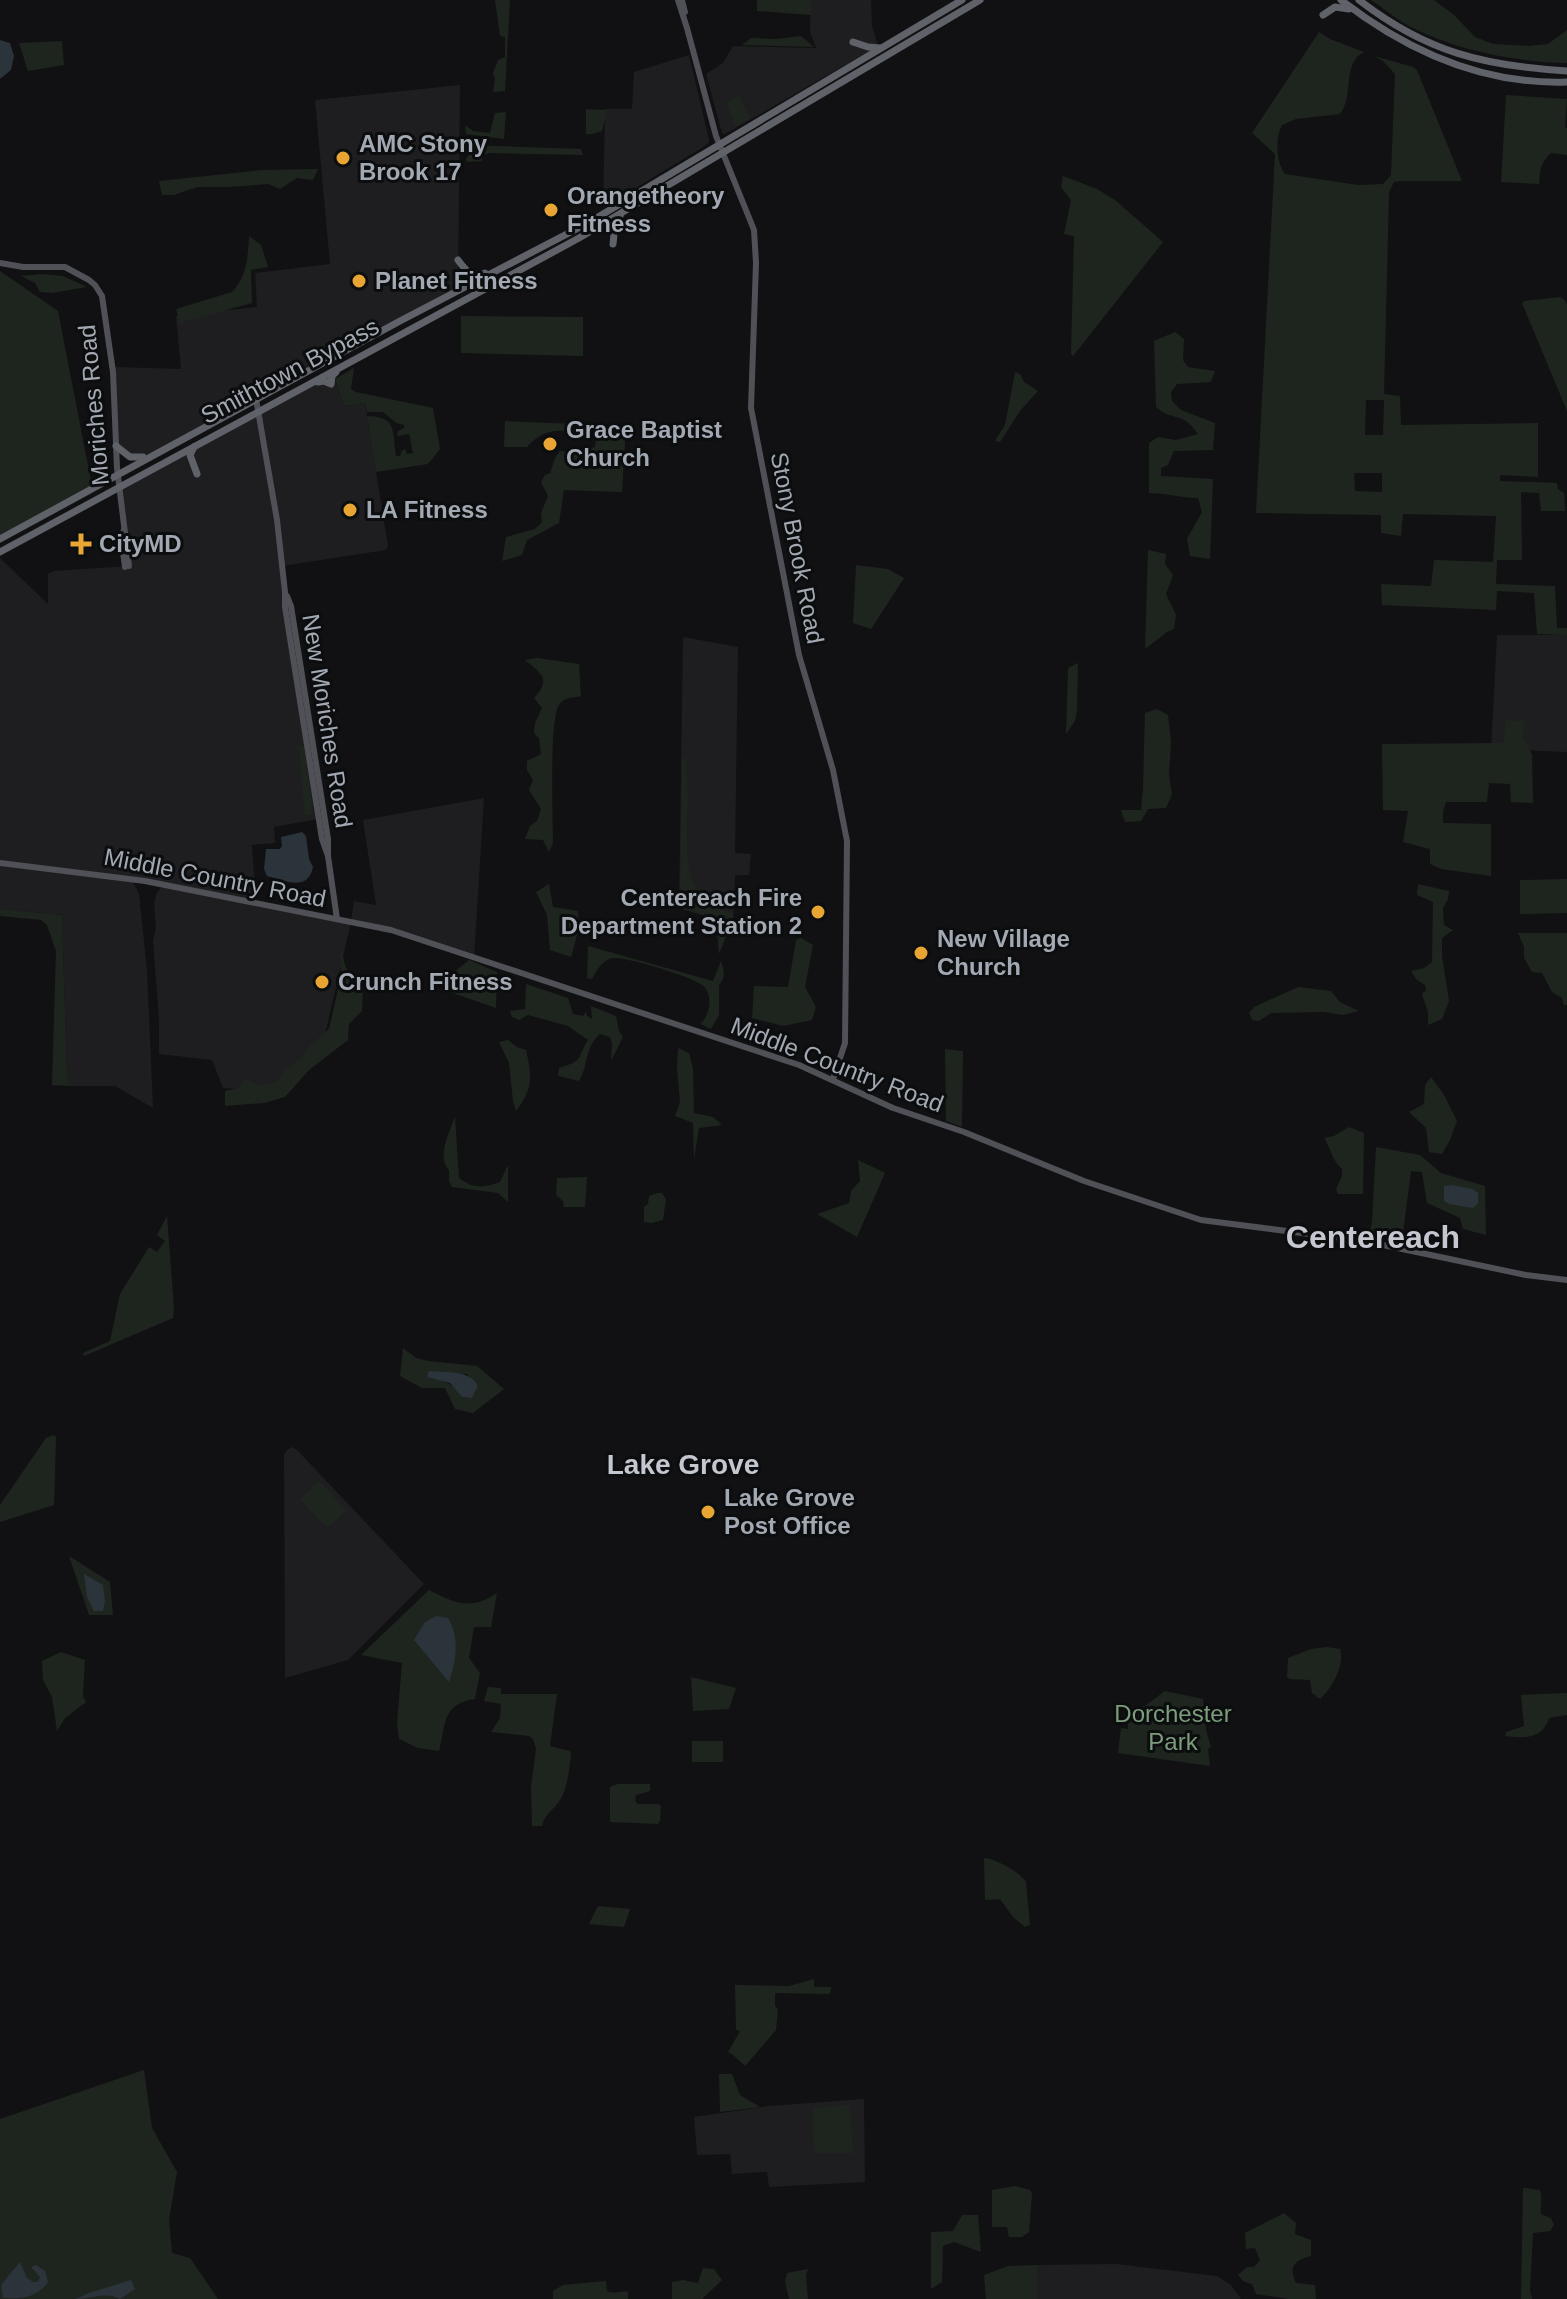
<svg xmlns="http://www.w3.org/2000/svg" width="1567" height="2299" viewBox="0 0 1567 2299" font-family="Arial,sans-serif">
  <rect width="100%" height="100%" fill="#111113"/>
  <g fill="#1e1e20">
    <polygon points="811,0 871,0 872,25 878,46 767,110 725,134 722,133 706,74 723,63 733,46 816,48 810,32"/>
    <polygon points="689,55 709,140 708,144 603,208 605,109 632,109 634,72"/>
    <polygon points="460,85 458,290 140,461 126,458 117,441 114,367 181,369 176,316 257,307 255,273 330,264 315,100"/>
    <polygon points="332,371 344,406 365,403 388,546 386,550 282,566 324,818 274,827 275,843 252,845 256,903 351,922 354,901 376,905 363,820 484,798 474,958 391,930 351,922 320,1056 263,1091 223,1088 212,1060 159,1054 159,1020 153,941 156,927 154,903 157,893 163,885 132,880 139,894 147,969 153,1108 115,1086 70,1086 67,1076 62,915 0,909 0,558 48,604 48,574 54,571 129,566 119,486"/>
    <polygon points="1497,635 1567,635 1567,752 1491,749"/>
    <polygon points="683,637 738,647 735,853 751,854 749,875 735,875 733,925 679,908"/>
    <polygon points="292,1447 297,1450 424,1584 348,1660 285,1678 284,1455 287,1450"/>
    <polygon points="864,2099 865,2182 769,2187 767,2172 732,2174 730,2154 697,2155 694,2117 769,2106"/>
    <polygon points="1116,2264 1217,2276 1231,2285 1241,2299 1037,2299 1037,2265"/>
  </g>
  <g fill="#1e251f" fill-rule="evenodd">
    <polygon points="495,0 510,0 505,91 493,92 495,79 493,73 498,60 505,57 505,37 500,36"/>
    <polygon points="757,0 811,0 811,15 757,11"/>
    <path d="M1371,0H1434L1454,15L1475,37L1493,44L1529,46L1548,44L1567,30V63C1516,62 1459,51 1413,28C1398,21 1385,9 1371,0Z"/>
    <path d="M1319,32L1330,39L1364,52C1341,64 1355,95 1340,114L1296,119L1282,125C1275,138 1276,162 1285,174L1358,185L1383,184L1391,175L1395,74L1383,61L1374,56L1413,67L1417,70L1462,181H1400L1394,182L1389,192L1384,394L1400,396L1401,425L1538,423V477L1500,475V481L1557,483L1558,489L1564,493L1565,511H1541L1539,493L1521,492L1522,560H1497L1496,584L1555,586L1557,628H1567V635L1537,634L1534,593L1497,591L1496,610L1382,605L1381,584L1431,586L1434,560L1493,562L1496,516L1403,514L1401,536L1381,533V515L1256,513L1275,154L1252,133ZM1366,400H1384L1383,435H1365ZM1354,473H1382V492L1355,491Z"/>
    <polygon points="801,36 814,47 742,45 751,38 777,39"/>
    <polygon points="62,41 64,65 28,71 19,43"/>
    <path d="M1506,95L1567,99L1565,127L1567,128V155L1551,153C1541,162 1540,170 1539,184L1501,182Z"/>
    <polygon points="739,96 750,119 736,127 726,102"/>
    <polygon points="586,109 607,110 602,131 593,134 586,134"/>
    <polygon points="506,112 504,139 466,134 465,125 473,131 490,133 495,113"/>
    <polygon points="469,145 581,149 583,155 490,153 483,155 482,161 467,162 466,159 469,155"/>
    <polygon points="318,169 313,180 297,178 280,189 268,184 229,187 197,187 174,195 162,195 159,181 262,170"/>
    <polygon points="1063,176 1097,189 1115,200 1163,242 1073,356 1071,354 1074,236 1064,234 1071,200 1061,187"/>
    <path d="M249,236L261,245L268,267L251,270L252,303L183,322L180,325L176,309L232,292C247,277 248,256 249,236Z"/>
    <polygon points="0,271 58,311 92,486 0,540"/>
    <polygon points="42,274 63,276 87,287 52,293 40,292 35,283 21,276"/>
    <polygon points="1560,297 1565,300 1567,305 1567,411 1522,303 1524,301"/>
    <polygon points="461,316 583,317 583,356 461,353"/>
    <path d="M1175,332L1184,339L1183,360L1188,367L1215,371L1211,382L1177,384L1171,392L1172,401L1181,410L1215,423L1213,450L1174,451L1168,465L1161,468V476L1213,479L1210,559L1190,556L1187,539L1202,512L1198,498C1182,498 1166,493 1149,493V443L1158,437L1176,440L1198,434C1182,410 1172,422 1156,407L1154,341Z"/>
    <path d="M354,368L351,389L356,392L433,408L440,449L428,464L376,472L367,416C398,416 392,432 396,456H400L402,451L405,449L407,454L413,453L409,434L397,436L398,431L404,428V425L396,423L383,412H367L365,403L344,406L335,379Z"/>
    <polygon points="1015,372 1020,374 1024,382 1038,391 1020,411 1000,442 995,441 1005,425"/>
    <path d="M505,421L600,425L602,438L619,440L626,425L622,492L564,490L559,523L527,540L522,555L502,561L506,537L535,529L542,522L541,513L548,496L541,482L545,475L550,473L555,458L560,451L574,452L595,447L597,434C569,434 550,421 527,447H504Z"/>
    <polygon points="1148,550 1166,554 1165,564 1173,575 1166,594 1176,615 1174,629 1167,632 1145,649"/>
    <polygon points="856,565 888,569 904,578 871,629 853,623"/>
    <path d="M537,658L579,664L581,696C572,698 564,697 559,705C549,720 553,819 553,843L549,852L543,840L525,839L530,826L537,821L541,809L529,790L533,780L527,770V761L541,754L539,738L534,733L535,723L542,708L534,698C552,679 541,673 525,660Z"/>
    <polygon points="1078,663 1077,711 1075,721 1066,734 1068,668"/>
    <polygon points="1157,709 1168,715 1171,742 1169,775 1172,794 1166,808 1148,809 1141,821 1125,822 1121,810 1141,810 1143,788 1145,713"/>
    <polygon points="1505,720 1524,721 1523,736 1532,755 1533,803 1511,802 1510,784 1489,783 1487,802 1446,802 1443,812 1443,823 1491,824 1491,876 1441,869 1430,864 1430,849 1403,842 1408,811 1383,810 1382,744 1504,743"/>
    <polygon points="296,746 304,747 313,814 305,815 299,748"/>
    <path d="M682,757H684C693,796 681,837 691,877C694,886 701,896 706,905L733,914L730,926L719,954L716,919L680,906Z"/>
    <polygon points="1567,879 1567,913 1520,914 1520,880"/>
    <polygon points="549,884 553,907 578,911 579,928 571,957 550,950 547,915 536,892"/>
    <polygon points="1418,884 1449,891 1448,899 1443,908 1444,925 1453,930 1442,938 1442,956 1449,1001 1442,1019 1428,1025 1428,1012 1422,994 1426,990 1425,985 1417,980 1411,971 1424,968 1432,962 1433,902 1417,895"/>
    <polygon points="0,909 62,915 67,1076 70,1086 52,1085 56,951 47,925 41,920 0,916"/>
    <polygon points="1518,933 1567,933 1567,1005 1564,1005 1562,998 1552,992 1542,973 1532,972 1524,958 1524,947"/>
    <polygon points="801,938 813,945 805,987 816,1007 812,1020 783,1026 752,1018 754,986 788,987 796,940"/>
    <path d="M341,946C346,966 342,971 363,980L362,1011L349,1024L348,1040L309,1070L285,1097L264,1103L225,1106V1091L240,1088L243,1079L248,1080L257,1085L270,1084L277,1081L285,1070L300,1059L311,1045L329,1029L341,977Z"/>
    <path d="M588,946L713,981L721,961C724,970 726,977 719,985V1015L711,1029L700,1024C710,1016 714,994 702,985C690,976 628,957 613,958C602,960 597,970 592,979L587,978Z"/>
    <polygon points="469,960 497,972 496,1008 450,992 442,982"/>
    <path d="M526,984L568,998L573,1014L583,1016L586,1012L587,1016L592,1019L591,1006L616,1016L619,1031L623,1037L611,1061L612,1044L610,1037L600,1034C584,1048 589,1064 579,1081L558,1076L559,1068C585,1060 576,1059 588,1040L568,1026L528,1015L519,1020L512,1017L510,1011L525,1009Z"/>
    <polygon points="1298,987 1331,991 1340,1002 1359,1011 1343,1015 1324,1012 1271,1013 1259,1021 1252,1020 1249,1013 1254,1007"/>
    <path d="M508,1040L517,1047L526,1050C532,1076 533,1089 516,1111L513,1101L509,1063L499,1042Z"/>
    <polygon points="678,1048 689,1053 693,1069 694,1113 713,1117 722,1125 699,1128 694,1159 693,1123 675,1116 680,1102 677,1068"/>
    <polygon points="945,1049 963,1051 962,1127 946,1121"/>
    <polygon points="1431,1077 1444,1095 1457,1121 1450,1140 1442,1154 1429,1152 1426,1128 1409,1112 1424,1104 1425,1085"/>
    <path d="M455,1116L459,1178C473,1189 484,1188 500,1182L508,1165V1202L498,1193L452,1187L449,1181V1170C436,1157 450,1132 455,1116Z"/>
    <path d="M1349,1127L1364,1133L1363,1194H1338L1336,1189L1342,1176V1169C1332,1160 1331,1149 1324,1138L1334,1136Z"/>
    <polygon points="1376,1147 1420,1155 1441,1173 1485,1186 1486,1235 1463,1229 1460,1218 1427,1203 1422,1172 1411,1171 1402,1240 1369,1234 1372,1222"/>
    <polygon points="858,1160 885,1173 857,1237 817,1214 849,1203 851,1191 860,1181"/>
    <polygon points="587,1177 585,1207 564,1207 563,1201 556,1195 557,1178"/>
    <polygon points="657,1193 662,1193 666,1199 663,1220 652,1223 644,1222 644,1207 648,1204 649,1196"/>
    <polygon points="167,1216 174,1308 173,1318 84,1356 83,1353 110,1341 120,1294 149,1247 157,1252 165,1241 157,1235"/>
    <path d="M403,1348L416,1358L428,1361L477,1366L504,1389L473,1413L455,1409L445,1388H422L400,1376ZM429,1372L467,1374L478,1386L472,1398L462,1397L454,1387Z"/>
    <polygon points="53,1435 56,1437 54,1505 0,1522 0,1505 46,1438"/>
    <polygon points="319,1481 346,1510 327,1528 300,1499"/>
    <polygon points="69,1556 110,1582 113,1615 89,1615"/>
    <path d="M429,1590C454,1603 471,1611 497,1593L491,1627H474L469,1658L480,1673L475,1699C442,1704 446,1723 439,1751L418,1748L399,1739L397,1723L402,1663L361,1655Z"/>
    <path d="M1327,1647L1340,1649C1345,1666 1332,1688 1320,1699L1312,1693L1310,1680L1290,1679L1287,1677L1288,1658L1311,1649Z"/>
    <polygon points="61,1652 85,1660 83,1696 86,1702 65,1718 57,1731 52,1697 43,1680 42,1661"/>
    <polygon points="691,1677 736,1688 729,1709 693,1711"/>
    <path d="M488,1687L501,1688V1694H557L550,1746L570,1751L571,1755C569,1769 568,1787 560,1800C554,1810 545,1813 542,1826H532L531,1787L536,1749L533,1739L529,1736L491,1732L500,1718L501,1704L484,1701Z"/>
    <polygon points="1165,1691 1203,1699 1206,1730 1211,1747 1208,1749 1210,1766 1118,1753 1121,1728 1128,1729 1128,1712 1131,1708 1145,1706"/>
    <path d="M1567,1693V1715L1549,1718C1542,1740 1524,1738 1505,1736L1506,1732L1524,1726L1521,1695Z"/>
    <rect x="692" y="1741" width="31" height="21"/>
    <polygon points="618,1784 650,1784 650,1791 636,1795 635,1801 638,1804 658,1804 661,1806 660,1821 658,1824 610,1822 610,1787"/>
    <path d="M984,1858C995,1858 1021,1873 1026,1882L1030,1925L1025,1927L1013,1917L1000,1899L985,1900Z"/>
    <polygon points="598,1906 630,1909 624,1927 589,1924"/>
    <polygon points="814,1979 814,1987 831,1987 830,1994 775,1993 775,2006 778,2009 776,2030 745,2066 733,2055 728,2052 740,2031 736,2030 735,1985 789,1986"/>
    <polygon points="144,2070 152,2128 177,2172 169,2220 172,2253 190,2258 218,2299 0,2299 0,2119"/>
    <polygon points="719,2074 732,2074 740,2095 760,2107 720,2112"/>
    <polygon points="850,2105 853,2153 817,2153 814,2149 813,2108"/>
    <polygon points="1015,2186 1030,2190 1032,2193 1029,2232 1022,2237 1009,2237 1007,2227 992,2227 992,2190"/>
    <path d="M1523,2188L1540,2190C1543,2199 1540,2205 1541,2214L1551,2218L1554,2225L1550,2231L1533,2233L1530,2291L1532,2299H1521Z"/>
    <path d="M1284,2213L1296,2223L1295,2234L1311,2240V2256C1295,2260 1288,2266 1296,2283L1315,2285L1316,2299H1289L1256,2294L1252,2284L1243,2281L1238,2275L1247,2267H1254L1260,2260L1255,2248L1246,2249L1245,2233Z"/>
    <polygon points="962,2215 978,2215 981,2252 954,2242 943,2246 942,2282 931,2289 931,2232 953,2231"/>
    <polygon points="1037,2265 1037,2299 986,2299 984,2275 1008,2266"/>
    <polygon points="703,2268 714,2269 722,2280 702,2299 672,2299 672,2282 683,2280 698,2283"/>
    <polygon points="808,2269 806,2275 808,2299 789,2299 785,2282 787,2273"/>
    <path d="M606,2281L607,2291C615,2295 620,2290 628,2292V2299H553V2291L563,2285Z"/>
  </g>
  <g fill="#2c343b">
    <polygon points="0,40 10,43 14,56 11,70 0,79"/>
    <path d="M302,832L306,836L309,859L313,867C308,892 285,881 267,876L264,869L266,849H280L282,846L281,837Z"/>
    <polygon points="1452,1185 1472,1189 1478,1193 1478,1203 1473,1208 1449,1204 1444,1201 1444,1186"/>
    <path d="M429,1371C447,1373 469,1369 478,1386L472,1398L462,1397L450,1383L427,1377Z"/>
    <polygon points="84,1574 103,1585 105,1602 103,1611 94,1611 87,1597"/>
    <path d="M436,1616L448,1618C460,1639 456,1659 449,1682L414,1640L425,1622Z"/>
    <path d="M20,2262L27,2278L33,2282H38L40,2277L31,2267L36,2265L45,2271L48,2282C36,2298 22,2299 3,2298L1,2285Z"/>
    <path d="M131,2280L135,2289L120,2299C107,2291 91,2299 76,2299L89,2293Z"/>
  </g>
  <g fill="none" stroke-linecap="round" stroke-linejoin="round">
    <g stroke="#4f5157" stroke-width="6">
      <polyline points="678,0 687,28 716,136 754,230 756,263 751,408 799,655 833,770 847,841 845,1043 833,1079"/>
      <polyline points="682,0 685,12"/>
      <polyline points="0,263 23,267 65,267 89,280 95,285 102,296 113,372 117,468 129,566"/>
      <polyline points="256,399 277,520 285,592 285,607 322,839 328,856"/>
      <polyline points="124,530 121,537 125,567"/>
      <polyline points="287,596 291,606 328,839 328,856 337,919"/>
      <polyline points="0,863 145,881 391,930 799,1065 893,1108 964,1132 1084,1181 1201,1220 1364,1241 1526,1275 1567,1280"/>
    </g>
    <g stroke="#5f6268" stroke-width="7">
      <path d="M1341,0C1407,51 1482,85 1567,82"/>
      <path d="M1359,0C1426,52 1484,66 1567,71"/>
      <polyline points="1323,15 1335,7 1349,9"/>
      <polyline points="853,42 868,47 880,48"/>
      <polyline points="613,244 615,224 620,216"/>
      <path d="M458,260C466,271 471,277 485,273"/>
      <polyline points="318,382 324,381 331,384 332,376 336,372"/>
      <polyline points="116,446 130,457 143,457"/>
      <polyline points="194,447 190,455 197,474"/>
      <polyline points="0,539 400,321 588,223 962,0"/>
      <polyline points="0,552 579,238 980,0"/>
    </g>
  </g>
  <g fill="#e8a534" stroke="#0c0d0e" stroke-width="3">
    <circle cx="343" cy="158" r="8"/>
    <circle cx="551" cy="210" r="8"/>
    <circle cx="359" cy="281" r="8"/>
    <circle cx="550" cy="444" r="8"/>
    <circle cx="350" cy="510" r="8"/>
    <path d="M77 532h8v8h8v8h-8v8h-8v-8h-8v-8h8z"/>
    <circle cx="818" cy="912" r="8"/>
    <circle cx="921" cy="953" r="8"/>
    <circle cx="322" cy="982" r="8"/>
    <circle cx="708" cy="1512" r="8"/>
  </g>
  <g text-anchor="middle" stroke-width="6" stroke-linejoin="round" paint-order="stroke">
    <g font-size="24" font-weight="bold" fill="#a3a9b3" stroke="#0c0d0e" text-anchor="start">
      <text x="359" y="152">AMC Stony<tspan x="359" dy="28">Brook 17</tspan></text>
      <text x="567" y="204">Orangetheory<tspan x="567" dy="28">Fitness</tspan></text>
      <text x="375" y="289">Planet Fitness</text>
      <text x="566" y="438">Grace Baptist<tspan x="566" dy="28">Church</tspan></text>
      <text x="366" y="518">LA Fitness</text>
      <text x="99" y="552">CityMD</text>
      <text x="802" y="906" text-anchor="end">Centereach Fire<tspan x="802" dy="28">Department Station 2</tspan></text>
      <text x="937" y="947">New Village<tspan x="937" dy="28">Church</tspan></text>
      <text x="338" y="990">Crunch Fitness</text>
      <text x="724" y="1506">Lake Grove<tspan x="724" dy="28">Post Office</tspan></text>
    </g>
    <g font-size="24" fill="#a3a9b3" stroke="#0c0d0e">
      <text transform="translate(290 371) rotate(-28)" y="8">Smithtown Bypass</text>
      <text transform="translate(94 405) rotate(-95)" y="8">Moriches Road</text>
      <text transform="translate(797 548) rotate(79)" y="8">Stony Brook Road</text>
      <text transform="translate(327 721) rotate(81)" y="8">New Moriches Road</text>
      <text transform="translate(215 878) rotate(11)" y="8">Middle Country Road</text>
      <text transform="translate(837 1065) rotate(21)" y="8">Middle Country Road</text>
    </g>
    <g font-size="24" fill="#7b9d7c" stroke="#0c0d0e">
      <text x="1173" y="1722">Dorchester<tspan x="1173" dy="28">Park</tspan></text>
    </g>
    <g font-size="28" font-weight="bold" fill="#c4c7cf" stroke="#0c0d0e">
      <text x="683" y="1474">Lake Grove</text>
    </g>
    <g font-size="32" font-weight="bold" fill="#c4c7cf" stroke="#0c0d0e">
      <text x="1373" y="1248">Centereach</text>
    </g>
  </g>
</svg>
